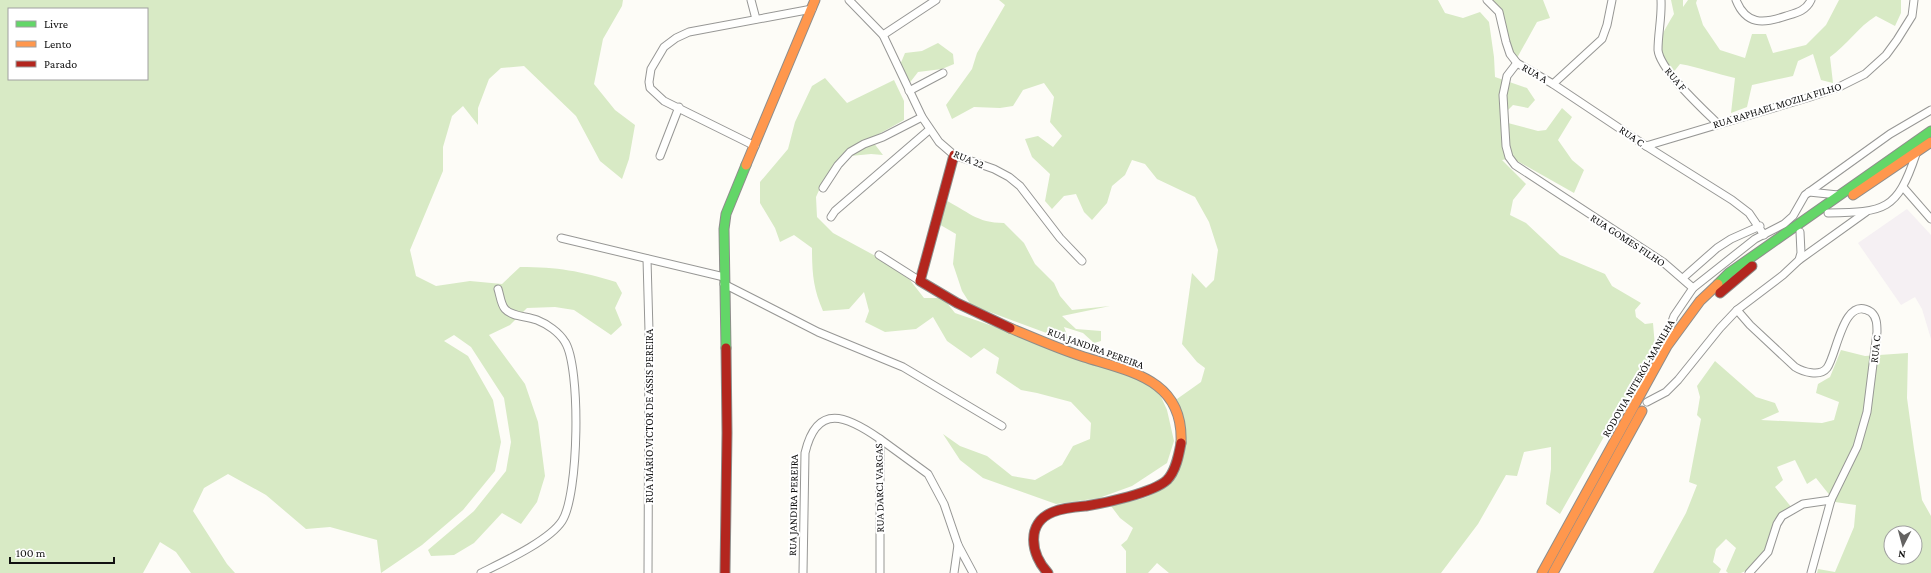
<svg xmlns="http://www.w3.org/2000/svg" width="1931" height="573" viewBox="0 0 1931 573" font-family="'Crimson Pro',serif">
  <rect width="100%" height="100%" fill="#fdfcf7"/>
  <polygon fill="#f5f0f3" points="1907,209 1931,235 1931,339 1922,309 1915,297 1901,305 1858,243"/>
  <g fill="#d8eac5" fill-rule="evenodd">
    <path d="M0,0H623L622,6L603,39L594,84L615,110L635,125L629,159L622,179L600,161L576,116L524,66L501,68L489,79L478,108V125L463,106L452,116L443,147V171L410,250L416,276L436,286L470,281L502,284L520,267C558,267 580,271 616,282L622,293L615,308L622,325L611,335L574,310L555,307L527,308L510,325L489,335L525,384L538,422L545,476L537,502L521,524L502,513L474,543L454,555L431,556L428,550L474,511L506,471L511,442L504,398L471,347L454,335L444,341L468,356L493,400L501,442L495,471L463,510L422,545L381,573L377,540L330,527L306,529L266,495L228,474L204,488L193,511L227,564L235,573H191L176,552L160,542L143,573H0ZM9,9H147V79H9Z"/>
    <path d="M999,0H1438L1445,13L1463,18L1480,12L1489,22L1494,57L1495,77L1527,88L1535,100L1528,108L1513,105L1508,110V123L1538,131L1546,130L1562,108L1572,117L1558,140L1572,160L1584,170L1574,193L1512,158L1502,160L1526,184L1513,200L1510,215L1526,223L1560,255L1605,274L1612,286L1641,303L1635,310L1636,317L1645,324L1653,323L1655,347L1560,514L1546,504L1551,469V447L1524,452L1517,476L1506,475L1478,524L1441,573H1169L1157,563L1148,573H1126V551L1121,545L1127,540L1133,528L1120,518L1111,506C1123,503 1138,501 1149,496C1193,477 1188,437 1177,399L1201,382L1205,368L1197,362L1182,344L1192,273L1206,288L1214,280L1218,250L1209,222L1195,197L1157,179L1145,164L1132,160L1125,175L1112,186L1107,203L1092,220L1084,212L1076,194L1064,196L1052,209L1045,201L1050,174L1032,157L1025,139L1038,136L1053,147L1062,136L1050,122L1054,97L1044,83L1023,90L1013,106L1000,108L974,107L952,119L946,105L972,69L977,53L1005,5Z"/>
    <polygon points="1483,0 1543,0 1550,18 1537,22 1517,58 1502,35 1495,11"/>
    <path d="M1671,0H1683V7L1688,0H1697L1696,3L1703,25L1720,50L1745,58L1752,34H1766L1773,53L1806,45L1826,25L1839,0H1901V13L1895,26L1876,16C1858,27 1847,45 1830,57L1833,83L1821,80L1813,54L1798,61L1793,76L1752,85L1747,107L1731,113L1735,78C1716,74 1699,67 1680,64L1672,74C1657,42 1656,44 1674,14Z"/>
    <polygon points="938,43 953,54 954,64 942,69 918,72 908,85 900,65 905,53 922,51"/>
    <path d="M825,78L847,103L894,80L904,101V120L877,135L873,142L883,155L871,154L840,157L824,179L816,197L817,217L833,233L881,259L910,280L924,298H943L955,313L1117,369L1158,390L1167,410L1174,441L1167,463L1132,486L1099,498L1056,504L983,478L960,460L943,434L960,446L987,456L1012,476L1035,480L1062,465L1073,446L1090,439L1091,423L1071,402L1037,393L1021,390L996,373L999,358L984,348L971,358L947,341L933,317L916,329L885,332L865,322L869,311L864,292L849,309L823,311C813,288 812,272 812,248L794,235L780,242L775,228L760,203V182L788,149L795,122L812,86Z"/>
    <path d="M945,200C968,211 976,223 1004,223L1024,243L1035,264L1054,283L1060,296L1072,310L1110,306L1062,316L1076,329L1101,331V341L1094,343L1083,333L1064,327L1071,346L1060,338L971,305L962,291L953,264L956,234L937,223Z"/>
    <path d="M1841,350L1865,356L1908,353L1907,398L1914,449L1922,500L1931,516V573H1817L1818,569L1835,572L1854,527L1856,505L1835,502L1816,478L1807,484L1795,460L1777,467L1783,480L1775,487L1792,508L1774,520L1764,554L1748,570L1741,573H1728L1726,571L1736,548L1726,539L1716,549L1713,562L1721,569L1719,573H1653L1686,513L1697,485L1689,482L1701,419L1697,415L1700,397L1697,386L1715,361L1756,397L1775,403L1779,412L1761,420L1822,423L1834,420L1839,402L1816,393L1818,384L1830,377ZM1891,533H1915V557H1891Z"/>
  </g>
  <g fill="none" stroke-linecap="round" stroke-linejoin="round">
    <defs>
      <g id="street">
        <polyline points="751,0 756,19"/>
        <polyline points="849,0 883,35 922,117 939,142 954,155 994,169 1009,177 1020,186 1060,238 1082,261"/>
        <polyline points="1487,0 1499,12 1506,42 1510,54 1517,63 1553,84 1646,146 1732,200 1749,213 1764,235"/>
        <path d="M1661,0C1662,17 1658,33 1658,50C1660,70 1703,109 1718,124"/>
        <path d="M1736,0C1746,25 1763,24 1786,16C1796,13 1806,11 1811,0"/>
        <polyline points="883,35 936,0"/>
        <polyline points="1517,63 1507,76 1503,95 1506,146 1509,157 1515,165 1663,262 1693,288"/>
        <polyline points="1553,84 1602,39 1607,25 1612,0"/>
        <polyline points="909,91 943,73"/>
        <polyline points="755,146 664,101 650,88 649,82 651,69 664,47 676,38 689,32 812,9"/>
        <polyline points="1646,146 1810,97 1839,87 1865,74 1886,55 1897,40 1912,16 1914,0"/>
        <polyline points="660,156 679,107"/>
        <polyline points="1903,187 1931,219"/>
        <polyline points="823,188 838,165 850,152 864,144 883,137 922,117"/>
        <polyline points="1809,192 1838,195"/>
        <path d="M1828,213C1885,212 1897,211 1916,154"/>
        <polyline points="831,217 835,211 929,130"/>
        <polyline points="561,238 724,277"/>
        <polyline points="879,255 920,281"/>
        <polyline points="647,259 649,331 648,573"/>
        <polyline points="1799,260 1866,212"/>
        <polyline points="1683,278 1717,248 1731,239 1760,226"/>
        <polyline points="724,284 818,332 903,367 1002,426"/>
        <path d="M1737,310L1750,325L1795,367C1803,372 1820,377 1827,368C1837,355 1843,294 1871,312C1877,317 1877,325 1877,332L1867,412L1857,447L1831,500L1811,573"/>
        <polyline points="1667,343 1670,327 1674,316 1693,288 1755,239 1784,224 1793,216 1805,195 1890,134 1931,110"/>
        <polyline points="1647,402 1666,392 1678,380 1720,328 1737,310 1783,275 1799,260 1801,253 1800,232"/>
        <polyline points="880,439 928,474 944,504 958,545 973,573"/>
        <path d="M481,573C503,562 549,541 562,521C579,495 581,367 565,342C559,332 547,324 537,320C527,316 512,317 505,309C501,305 500,295 498,289"/>
        <path d="M803,573L805,453C817,402 847,416 880,439V573"/>
        <polyline points="954,573 958,545"/>
        <polyline points="1749,573 1768,552 1777,524 1782,516 1803,504 1831,500"/>
      </g>
      <g id="fast">
        <polyline points="1718,284 1729,273 1931,131"/>
        <polyline points="726,348 724,229 726,214 746,165"/>
      </g>
      <g id="slow">
        <polyline points="746,165 815,0"/>
        <polyline points="1853,195 1931,142"/>
        <path d="M1010,328C1034,338 1059,349 1084,357C1132,372 1184,380 1181,443"/>
        <polyline points="1542,573 1667,346 1700,301 1718,284"/>
        <polyline points="1553,573 1642,411"/>
      </g>
      <g id="jam">
        <polyline points="954,155 920,281 957,303 1010,328"/>
        <polyline points="1720,293 1752,266"/>
        <polyline points="725,573 727,433 726,348"/>
        <path d="M1048,573C1031,555 1025,523 1053,512C1063,508 1075,507 1086,506C1105,503 1153,493 1167,480C1176,471 1179,454 1181,443"/>
      </g>
    </defs>
    <use href="#street" stroke="#979795" stroke-width="9"/>
    <use href="#fast" stroke="#8e8d8b" stroke-width="11"/>
    <use href="#slow" stroke="#8e8d8b" stroke-width="11"/>
    <use href="#jam" stroke="#8e8d8b" stroke-width="11"/>
    <use href="#street" stroke="#fffffe" stroke-width="7"/>
    <use href="#fast" stroke="#63d668" stroke-width="9"/>
    <use href="#slow" stroke="#ff974d" stroke-width="9"/>
    <use href="#jam" stroke="#b3261e" stroke-width="9"/>
  </g>
  <g text-anchor="middle" stroke-width="4" stroke-linejoin="round" paint-order="stroke">
    <g font-size="11" fill="#111" stroke="#fff">
      <text transform="translate(1535 73) rotate(30)" y="4">RUA A</text>
      <text transform="translate(1676 79) rotate(50)" y="4">RUA F</text>
      <text transform="translate(1777 105) rotate(-17)" y="4">RUA RAPHAEL MOZILA FILHO</text>
      <text transform="translate(1632 136) rotate(34)" y="4">RUA C</text>
      <text transform="translate(969 159) rotate(23)" y="4">RUA 22</text>
      <text transform="translate(1628 240) rotate(33)" y="4">RUA GOMES FILHO</text>
      <text transform="translate(1096 348) rotate(20)" y="4">RUA JANDIRA PEREIRA</text>
      <text transform="translate(1875 349) rotate(-84)" y="4">RUA C</text>
      <text transform="translate(1638 378) rotate(-60)" y="4">RODOVIA NITERÓI-MANILHA</text>
      <text transform="translate(649 416) rotate(-90)" y="4">RUA MÁRIO VICTOR DE ASSIS PEREIRA</text>
      <text transform="translate(879 488) rotate(-91)" y="4">RUA DARCI VARGAS</text>
      <text transform="translate(793 505) rotate(-89)" y="4">RUA JANDIRA PEREIRA</text>
    </g>
  </g>
  <rect x="8" y="8" width="140" height="72" fill="#ffffff" stroke="#a0a0a0"/>
  <rect x="16" y="21" width="20" height="6" fill="#63d668" stroke="#a0a0a0"/>
  <text x="44" y="28" font-size="12" fill="#111111">Livre</text>
  <rect x="16" y="41" width="20" height="6" fill="#ff974d" stroke="#a0a0a0"/>
  <text x="44" y="48" font-size="12" fill="#111111">Lento</text>
  <rect x="16" y="61" width="20" height="6" fill="#b3261e" stroke="#a0a0a0"/>
  <text x="44" y="68" font-size="12" fill="#111111">Parado</text>
  <g transform="translate(1903 545) rotate(186)"><circle r="19" fill="#ffffff" stroke="#a0a0a0"/>
  <path d="M0-3L7 15L0 10L-7 15Z" fill="#646362"/>
  <text y="-6" font-size="11" font-weight="bold" text-anchor="middle" fill="#111111">N</text>
  </g>
  <path d="M10 557v6h104v-6" fill="none" stroke="#111111" stroke-width="2"/>
  <text x="16" y="557" font-size="12" fill="#111111" stroke="#ffffff" stroke-width="3" paint-order="stroke">100 m</text>
</svg>
